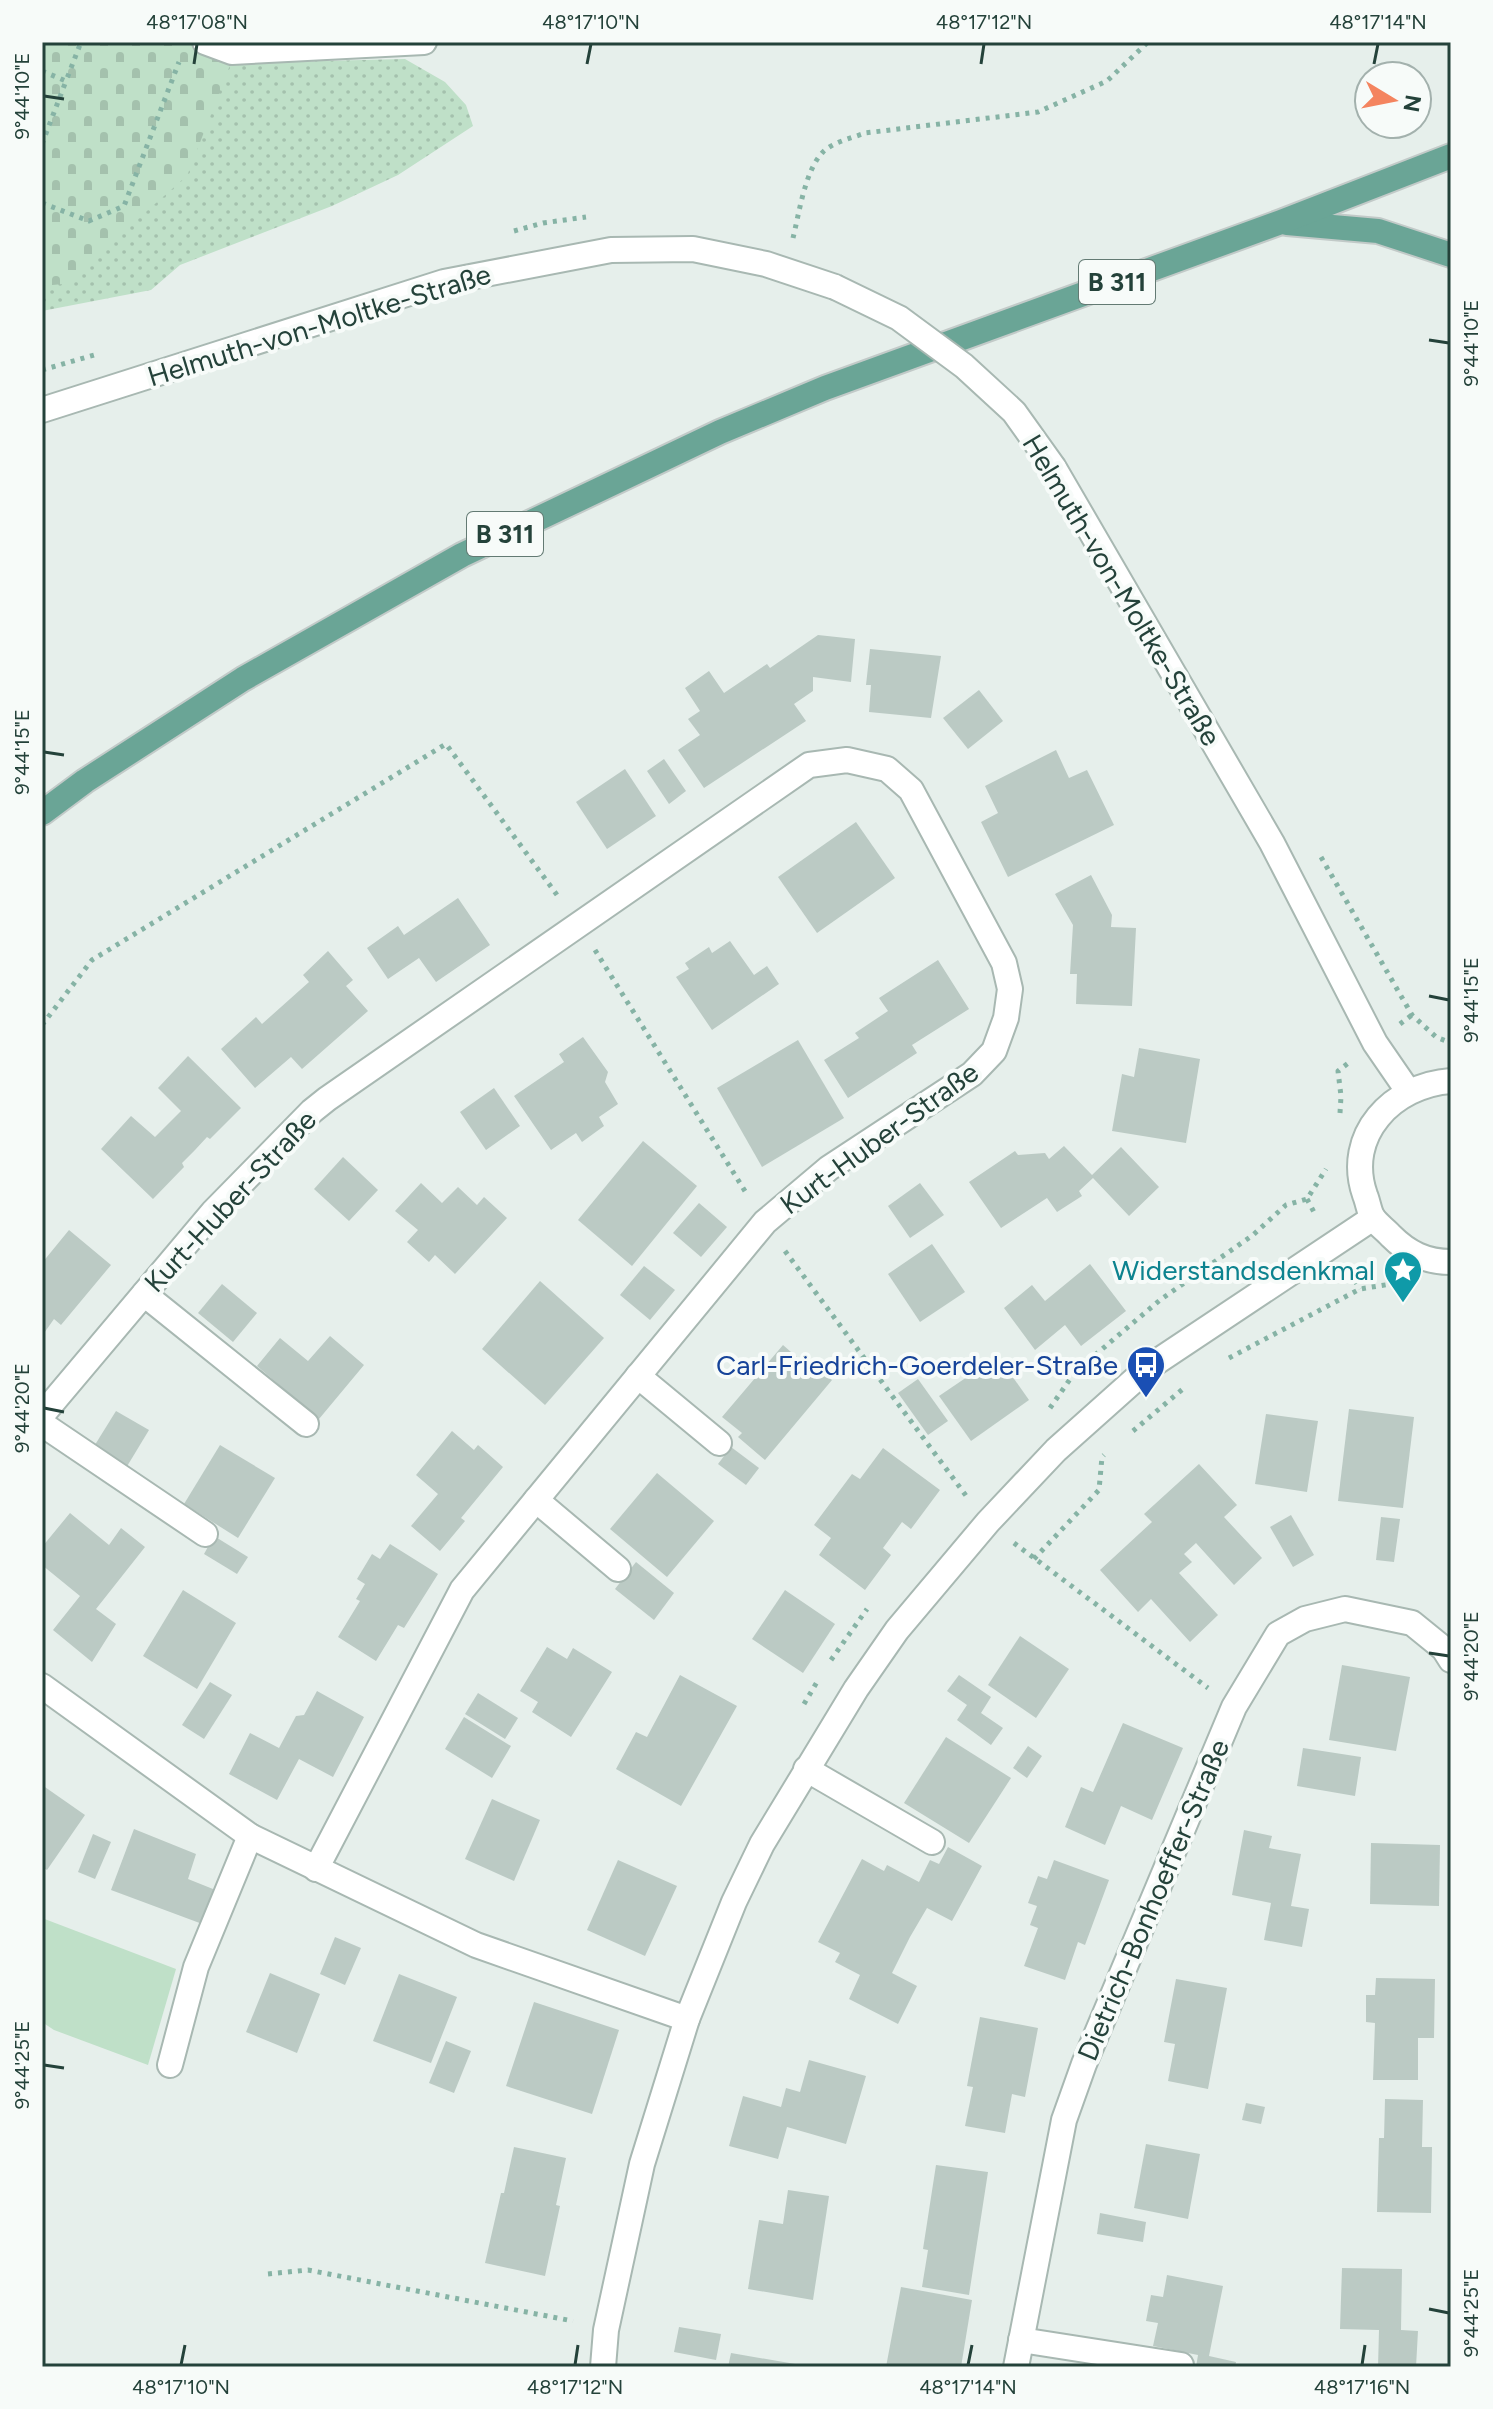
<svg xmlns="http://www.w3.org/2000/svg" width="1493" height="2409" viewBox="0 0 1493 2409" font-family="Figtree,sans-serif">
  <defs>
    <pattern id="grass-dots" width="8" height="8" patternUnits="userSpaceOnUse" patternTransform="scale(2)"><rect width="8" height="8" fill="#bfe0c8"/><path d="M2 2h.1M6 6h.1" fill="none" stroke="#a4c1ad" stroke-width="1.8" stroke-linecap="round"/></pattern>
    <pattern id="cemetery-stones" width="16" height="16" patternUnits="userSpaceOnUse" patternTransform="scale(2)"><rect width="16" height="16" fill="#bfe0c8"/><path d="M2 7V4a2 2 0 0 1 4 0v3zM10 15v-3a2 2 0 0 1 4 0v3z" fill="#a4c1ad"/></pattern>
  </defs>
  <rect width="100%" height="100%" fill="#e6efeb"/>
  <polygon fill="url(#grass-dots)" points="199,50 237,63 405,59 445,82 466,105 473,126 398,175 332,206 180,265 151,290 42,311 42,218"/>
  <polygon fill="url(#cemetery-stones)" points="42,42 239,42 187,176 63,284 42,286"/>
  <polygon fill="#bfe0c8" points="42,1918 176,1969 148,2065 54,2030 42,2022"/>
  <g fill="#bbcac4">
    <polygon points="818,635 855,639 851,682 813,677 813,691 794,704 806,721 704,788 678,750 700,735 688,719 700,711 685,688 709,671 724,693 767,664 770,668"/>
    <polygon points="870,649 941,656 931,718 869,712 871,685 866,685"/>
    <polygon points="979,690 1003,721 968,749 943,718"/>
    <polygon points="1056,750 1069,778 1087,770 1114,825 1008,877 981,822 998,813 985,786"/>
    <polygon points="664,759 686,791 669,804 647,771"/>
    <polygon points="625,769 656,816 607,849 576,802"/>
    <polygon points="856,822 895,878 817,933 778,877"/>
    <polygon points="1091,875 1112,915 1111,927 1136,928 1132,1006 1076,1004 1077,974 1070,974 1073,925 1055,894"/>
    <polygon points="458,898 490,945 436,982 419,958 388,979 367,948 398,926 404,935"/>
    <polygon points="730,941 754,975 767,966 779,984 712,1030 676,977 689,969 685,963 709,947 712,953"/>
    <polygon points="328,951 353,980 346,986 368,1011 302,1069 291,1057 255,1088 221,1049 256,1017 262,1024 309,982 303,975"/>
    <polygon points="938,960 969,1009 912,1045 917,1053 848,1098 824,1060 859,1038 855,1033 888,1011 879,998"/>
    <polygon points="583,1037 608,1072 605,1082 618,1104 599,1117 604,1126 582,1142 576,1133 551,1150 514,1096 564,1062 559,1054"/>
    <polygon points="798,1040 844,1118 762,1167 717,1088"/>
    <polygon points="1139,1048 1200,1059 1186,1143 1112,1131 1122,1074 1134,1077"/>
    <polygon points="188,1056 241,1108 210,1139 207,1137 195,1150 182,1163 184,1167 153,1199 101,1149 131,1116 155,1137 181,1111 158,1088"/>
    <polygon points="494,1088 520,1126 486,1150 460,1112"/>
    <polygon points="643,1141 697,1186 632,1266 578,1220"/>
    <polygon points="1064,1146 1092,1175 1121,1147 1159,1187 1129,1216 1093,1178 1079,1191 1082,1196 1057,1212 1047,1198 1001,1228 969,1182 1015,1151 1018,1155 1045,1153 1049,1159"/>
    <polygon points="343,1157 378,1190 349,1221 314,1189"/>
    <polygon points="421,1183 442,1203 458,1187 477,1205 484,1197 507,1218 455,1274 435,1255 429,1262 407,1242 418,1230 395,1211"/>
    <polygon points="920,1183 944,1215 910,1238 888,1206"/>
    <polygon points="699,1203 727,1227 701,1257 673,1233"/>
    <polygon points="69,1230 111,1265 61,1325 54,1319 42,1336 42,1263"/>
    <polygon points="932,1244 965,1292 920,1322 888,1274"/>
    <polygon points="1090,1264 1126,1311 1081,1346 1065,1325 1035,1350 1004,1308 1032,1285 1045,1301"/>
    <polygon points="644,1266 675,1290 650,1320 620,1295"/>
    <polygon points="540,1281 604,1338 545,1405 482,1349"/>
    <polygon points="222,1284 257,1313 233,1342 198,1313"/>
    <polygon points="330,1336 364,1365 319,1419 257,1366 280,1338 308,1361"/>
    <polygon points="783,1345 799,1359 802,1355 832,1380 765,1460 738,1437 742,1433 722,1417"/>
    <polygon points="998,1356 1029,1400 971,1441 939,1396"/>
    <polygon points="918,1379 948,1421 928,1435 898,1393"/>
    <polygon points="1349,1409 1414,1417 1403,1508 1338,1501"/>
    <polygon points="116,1411 149,1430 126,1468 93,1448"/>
    <polygon points="1266,1414 1318,1421 1307,1492 1255,1484"/>
    <polygon points="452,1431 474,1450 478,1445 503,1467 461,1518 465,1521 440,1551 411,1526 438,1494 416,1475"/>
    <polygon points="220,1445 275,1478 238,1538 184,1504"/>
    <polygon points="731,1447 759,1468 746,1485 718,1464"/>
    <polygon points="883,1448 940,1490 911,1529 902,1522 883,1548 891,1555 865,1590 819,1555 831,1538 814,1525 852,1474 860,1479"/>
    <polygon points="1199,1464 1237,1505 1224,1517 1262,1558 1234,1585 1196,1543 1184,1554 1192,1562 1179,1573 1218,1615 1190,1642 1151,1599 1138,1612 1100,1570 1152,1522 1144,1514"/>
    <polygon points="657,1473 714,1521 667,1577 610,1529"/>
    <polygon points="70,1513 109,1545 121,1528 145,1547 96,1609 116,1624 92,1662 53,1630 80,1596 42,1565 42,1547"/>
    <polygon points="1291,1515 1314,1555 1293,1567 1270,1527"/>
    <polygon points="1381,1517 1400,1519 1394,1562 1376,1560"/>
    <polygon points="214,1536 248,1557 237,1574 204,1554"/>
    <polygon points="390,1544 438,1574 404,1628 398,1625 376,1661 338,1637 360,1601 356,1599 365,1584 357,1579 372,1554 380,1559"/>
    <polygon points="636,1562 674,1593 654,1620 615,1589"/>
    <polygon points="183,1590 236,1623 197,1689 143,1656"/>
    <polygon points="785,1590 835,1624 803,1673 752,1639"/>
    <polygon points="1020,1636 1069,1669 1036,1718 988,1685"/>
    <polygon points="547,1647 567,1659 573,1648 612,1672 571,1737 532,1712 538,1702 520,1691"/>
    <polygon points="1342,1665 1410,1677 1396,1751 1329,1740"/>
    <polygon points="680,1675 737,1706 681,1806 616,1769 636,1732 647,1737"/>
    <polygon points="959,1675 991,1697 981,1713 1003,1728 991,1745 957,1720 967,1705 947,1691"/>
    <polygon points="210,1682 232,1695 204,1739 182,1725"/>
    <polygon points="317,1691 364,1717 333,1777 299,1759 277,1800 229,1774 250,1733 279,1748 296,1716 304,1715"/>
    <polygon points="478,1693 518,1718 505,1739 465,1714"/>
    <polygon points="464,1717 511,1746 492,1778 445,1749"/>
    <polygon points="1123,1723 1183,1748 1152,1820 1121,1806 1105,1845 1065,1827 1081,1787 1093,1792"/>
    <polygon points="946,1737 1011,1778 969,1843 904,1803"/>
    <polygon points="1028,1746 1042,1756 1027,1778 1013,1768"/>
    <polygon points="1303,1748 1361,1757 1355,1796 1297,1786"/>
    <polygon points="42,1785 85,1815 47,1870 42,1867"/>
    <polygon points="492,1799 540,1820 514,1881 465,1859"/>
    <polygon points="134,1829 196,1854 188,1879 218,1891 205,1925 111,1890"/>
    <polygon points="1244,1830 1272,1836 1269,1848 1301,1854 1291,1906 1309,1909 1302,1947 1264,1940 1271,1903 1232,1895"/>
    <polygon points="93,1834 111,1842 95,1879 78,1872"/>
    <polygon points="1371,1843 1440,1845 1439,1906 1370,1904"/>
    <polygon points="948,1847 982,1866 952,1921 927,1908 910,1937 892,1973 917,1986 898,2024 849,1999 860,1975 835,1962 840,1953 818,1942 862,1859 884,1871 887,1865 919,1882 930,1860 939,1864"/>
    <polygon points="618,1860 677,1886 645,1956 587,1930"/>
    <polygon points="1054,1860 1109,1880 1085,1945 1078,1942 1065,1980 1024,1966 1038,1928 1030,1925 1037,1906 1028,1903 1038,1876 1047,1879"/>
    <polygon points="335,1937 361,1948 345,1985 320,1974"/>
    <polygon points="270,1973 320,1994 297,2053 246,2032"/>
    <polygon points="399,1974 457,1997 431,2063 373,2041"/>
    <polygon points="1376,1978 1435,1979 1434,2038 1418,2038 1418,2080 1373,2080 1375,2023 1366,2022 1366,1995 1375,1995"/>
    <polygon points="1176,1979 1227,1988 1208,2089 1168,2081 1175,2044 1164,2042"/>
    <polygon points="534,2002 619,2030 592,2114 506,2086"/>
    <polygon points="980,2017 1038,2028 1025,2097 1012,2094 1005,2133 965,2126 973,2087 967,2086"/>
    <polygon points="446,2041 471,2051 454,2093 429,2083"/>
    <polygon points="809,2060 866,2076 846,2144 787,2127 778,2159 729,2146 743,2096 781,2107 786,2088 800,2092"/>
    <polygon points="1385,2099 1423,2100 1422,2147 1432,2147 1431,2213 1377,2212 1379,2138 1384,2138"/>
    <polygon points="1246,2103 1265,2107 1261,2124 1242,2120"/>
    <polygon points="1146,2144 1200,2154 1188,2219 1134,2208"/>
    <polygon points="514,2147 566,2158 556,2205 560,2206 545,2276 485,2263 501,2193 504,2193"/>
    <polygon points="936,2165 988,2172 969,2295 922,2287 928,2250 923,2249"/>
    <polygon points="788,2190 829,2196 813,2300 748,2289 759,2220 783,2224"/>
    <polygon points="1100,2213 1146,2222 1143,2242 1097,2234"/>
    <polygon points="1342,2268 1402,2269 1401,2330 1418,2331 1416,2367 1378,2367 1379,2330 1340,2329"/>
    <polygon points="1167,2275 1223,2286 1209,2356 1236,2362 1235,2367 1196,2367 1198,2355 1153,2346 1158,2323 1146,2321 1151,2295 1163,2297"/>
    <polygon points="901,2287 972,2300 961,2367 886,2367"/>
    <polygon points="679,2327 721,2334 716,2360 674,2352"/>
    <polygon points="731,2353 801,2365 801,2367 728,2367"/>
  </g>
  <g fill="none" stroke-linecap="round" stroke-linejoin="round">
    <defs>
      <g id="minor">
        <polyline points="205,42 232,52 424,42"/>
        <polyline points="42,410 444,282 611,250 693,249 766,264 835,287"/>
        <polyline points="1054,468 1272,843 1375,1043 1408,1091"/>
        <path d="M1451,1081C1393,1085 1344,1135 1365,1195C1368,1202 1369,1212 1373,1218C1378,1225 1386,1230 1391,1236C1408,1253 1426,1262 1451,1262"/>
        <polyline points="144,1294 306,1424"/>
        <polyline points="638,1376 719,1443"/>
        <polyline points="42,1415 213,1212 312,1111 327,1099 809,765 847,760 887,769 911,790 1004,963 1010,989 1006,1018 994,1051 972,1074 829,1168 765,1222 462,1590 316,1869"/>
        <polyline points="42,1424 205,1534"/>
        <polyline points="536,1500 618,1569"/>
        <polyline points="42,1686 250,1836 476,1945 687,2019"/>
        <polyline points="806,1769 932,1842"/>
        <polyline points="170,2065 196,1967 250,1836"/>
        <polyline points="1021,2340 1181,2365"/>
        <polyline points="603,2367 606,2330 642,2164 687,2019 734,1902 762,1844 856,1689 897,1630 988,1522 1056,1450 1149,1367 1373,1218"/>
        <polyline points="1016,2367 1064,2120 1084,2064 1234,1707 1278,1634 1305,1619 1345,1609 1412,1623 1444,1649 1451,1660"/>
      </g>
      <g id="major">
        <polyline points="1287,223 1378,231 1451,255"/>
        <polyline points="42,813 85,781 243,679 462,555 720,432 825,388 1281,222 1451,156"/>
      </g>
    </defs>
    <use href="#minor" stroke="#a8b8b2" stroke-width="28"/>
    <use href="#major" stroke="#c2cac8" stroke-width="28"/>
    <g stroke="#86b3a5" stroke-width="5" stroke-dasharray="4 6" stroke-linecap="butt">
      <polyline points="42,71 66,81 81,42"/>
      <polyline points="42,144 66,81"/>
      <polyline points="42,203 89,221 124,206 179,62"/>
      <polyline points="514,231 543,223 586,217"/>
      <path d="M793,238C799,214 805,170 823,152C833,142 852,138 865,133L1038,112L1107,81L1148,42"/>
      <polyline points="42,370 94,355"/>
      <polyline points="1321,857 1412,1015 1436,1037 1451,1043"/>
      <polyline points="595,950 748,1196"/>
      <polyline points="1400,1024 1412,1015"/>
      <polyline points="42,1025 92,960 446,744 560,899"/>
      <polyline points="1340,1113 1341,1096 1338,1071 1351,1061"/>
      <polyline points="1307,1199 1316,1216"/>
      <polyline points="785,1251 967,1497"/>
      <polyline points="1349,1272 1360,1289"/>
      <polyline points="1229,1358 1360,1289 1397,1283"/>
      <polyline points="1050,1408 1075,1372 1160,1300 1253,1235 1286,1205 1307,1199 1326,1169"/>
      <polyline points="1133,1431 1184,1388"/>
      <polyline points="1014,1543 1208,1688"/>
      <polyline points="1034,1559 1099,1490 1102,1457 1104,1455"/>
      <polyline points="831,1660 867,1609"/>
      <polyline points="804,1704 817,1682"/>
      <polyline points="268,2274 308,2270 573,2321"/>
    </g>
    <use href="#minor" stroke="#fff" stroke-width="24"/>
    <use href="#major" stroke="#6aa596" stroke-width="24"/>
    <defs>
      <polyline id="minor-bridge" points="835,287 899,318 964,366 1014,412 1054,468"/>
    </defs>
    <use href="#minor-bridge" stroke="#a8b8b2" stroke-width="28" stroke-linecap="butt"/>
    <use href="#minor-bridge" stroke="#fff" stroke-width="24"/>
  </g>
  <path fill="none" stroke="#24423a" stroke-width="3" d="M194,64L197,44M587,64L591,44M981,64L984,44M1374,64L1378,44M44,96L64,99M1429,340L1449,343M44,752L64,755M1429,996L1449,1000M44,1408L64,1412M1429,1653L1449,1656M44,2065L64,2068M1429,2309L1449,2313M181,2365L185,2345M575,2365L578,2345M968,2365L972,2345M1362,2365L1365,2345"/>
  <defs>
    <symbol id="sight-pin" viewBox="-11 -11 22 30"><path d="M0 17L-7.5 6A9.5 9.5 0 1 1 7.5 6Z" fill="#0f9aa8" stroke="#f7fbf9"/><path d="M0-6L1.8-2.2L6-1.7L2.9 1.2L3.7 5.4L0 3.3L-3.7 5.4L-2.9 1.2L-6-1.7L-1.8-2.2Z" fill="#fff"/></symbol>
    <symbol id="bus-pin" viewBox="-11 -11 22 30"><path d="M0 17L-7.5 6A9.5 9.5 0 1 1 7.5 6Z" fill="#1a4fb4" stroke="#f7fbf9"/><path d="M-5-6H5V4H4V6H2V4H-2V6H-4V4H-5ZM-3.5-4V0h7V-4ZM-3.5 1.2v1.5H-2V1.2ZM2 1.2v1.5H3.5V1.2Z" fill="#fff"/></symbol>
  </defs>
  <g fill-rule="evenodd">
    <use href="#sight-pin" x="1381" y="1248" width="44" height="60"/>
    <use href="#bus-pin" x="1124" y="1343" width="44" height="60"/>
  </g>
  <g text-anchor="middle" stroke-width="8" stroke-linejoin="round" paint-order="stroke">
    <g fill="#f7fbf9" stroke="#637a73" stroke-width="2">
      <rect x="1079" y="260" width="76" height="44" rx="6"/>
      <rect x="467" y="512" width="76" height="44" rx="6"/>
    </g>
    <g font-size="26" font-weight="bold" fill="#24423a">
      <text x="1117" y="291">B 311</text>
      <text x="505" y="543">B 311</text>
    </g>
    <g font-size="28" fill="#24423a" stroke="#f7fbf9">
      <text transform="translate(319 325) rotate(-17)" y="10">Helmuth-von-Moltke-Straße</text>
      <text transform="translate(1122 590) rotate(59)" y="10">Helmuth-von-Moltke-Straße</text>
      <text transform="translate(879 1138) rotate(-36)" y="10">Kurt-Huber-Straße</text>
      <text transform="translate(230 1201) rotate(-47)" y="10">Kurt-Huber-Straße</text>
      <text transform="translate(1153 1900) rotate(-67)" y="10">Dietrich-Bonhoeffer-Straße</text>
    </g>
    <g font-size="28" fill="#0d838f" stroke="#f7fbf9" text-anchor="end">
      <text x="1375" y="1280">Widerstandsdenkmal</text>
    </g>
    <g font-size="28" fill="#164399" stroke="#f7fbf9" text-anchor="end">
      <text x="1118" y="1375">Carl-Friedrich-Goerdeler-Straße</text>
    </g>
  </g>
  <rect width="1493" height="2409" fill="none" stroke="#f7fbf9" stroke-width="88"/>
  <g transform="translate(1393 100) rotate(100)"><circle r="38" fill="#f7fbf9" stroke="#a3b1ad" stroke-width="2"/>
  <path d="M0-6L14 30L0 20L-14 30Z" fill="#f4845f"/>
  <text y="-12" font-size="22" font-weight="bold" text-anchor="middle" fill="#24423a">N</text>
  </g>
  <rect x="44" y="44" width="1405" height="2321" fill="none" stroke="#24423a" stroke-width="3"/>
  <g font-size="20" text-anchor="middle" fill="#24423a">
    <text x="197" y="29">48°17'08"N</text>
    <text x="591" y="29">48°17'10"N</text>
    <text x="984" y="29">48°17'12"N</text>
    <text x="1378" y="29">48°17'14"N</text>
    <text transform="translate(22 96) rotate(-90)" y="7">9°44'10"E</text>
    <text transform="translate(1471 343) rotate(-90)" y="7">9°44'10"E</text>
    <text transform="translate(22 752) rotate(-90)" y="7">9°44'15"E</text>
    <text transform="translate(1471 1000) rotate(-90)" y="7">9°44'15"E</text>
    <text transform="translate(22 1408) rotate(-90)" y="7">9°44'20"E</text>
    <text transform="translate(1471 1656) rotate(-90)" y="7">9°44'20"E</text>
    <text transform="translate(22 2065) rotate(-90)" y="7">9°44'25"E</text>
    <text transform="translate(1471 2313) rotate(-90)" y="7">9°44'25"E</text>
    <text x="181" y="2394">48°17'10"N</text>
    <text x="575" y="2394">48°17'12"N</text>
    <text x="968" y="2394">48°17'14"N</text>
    <text x="1362" y="2394">48°17'16"N</text>
  </g>
</svg>
